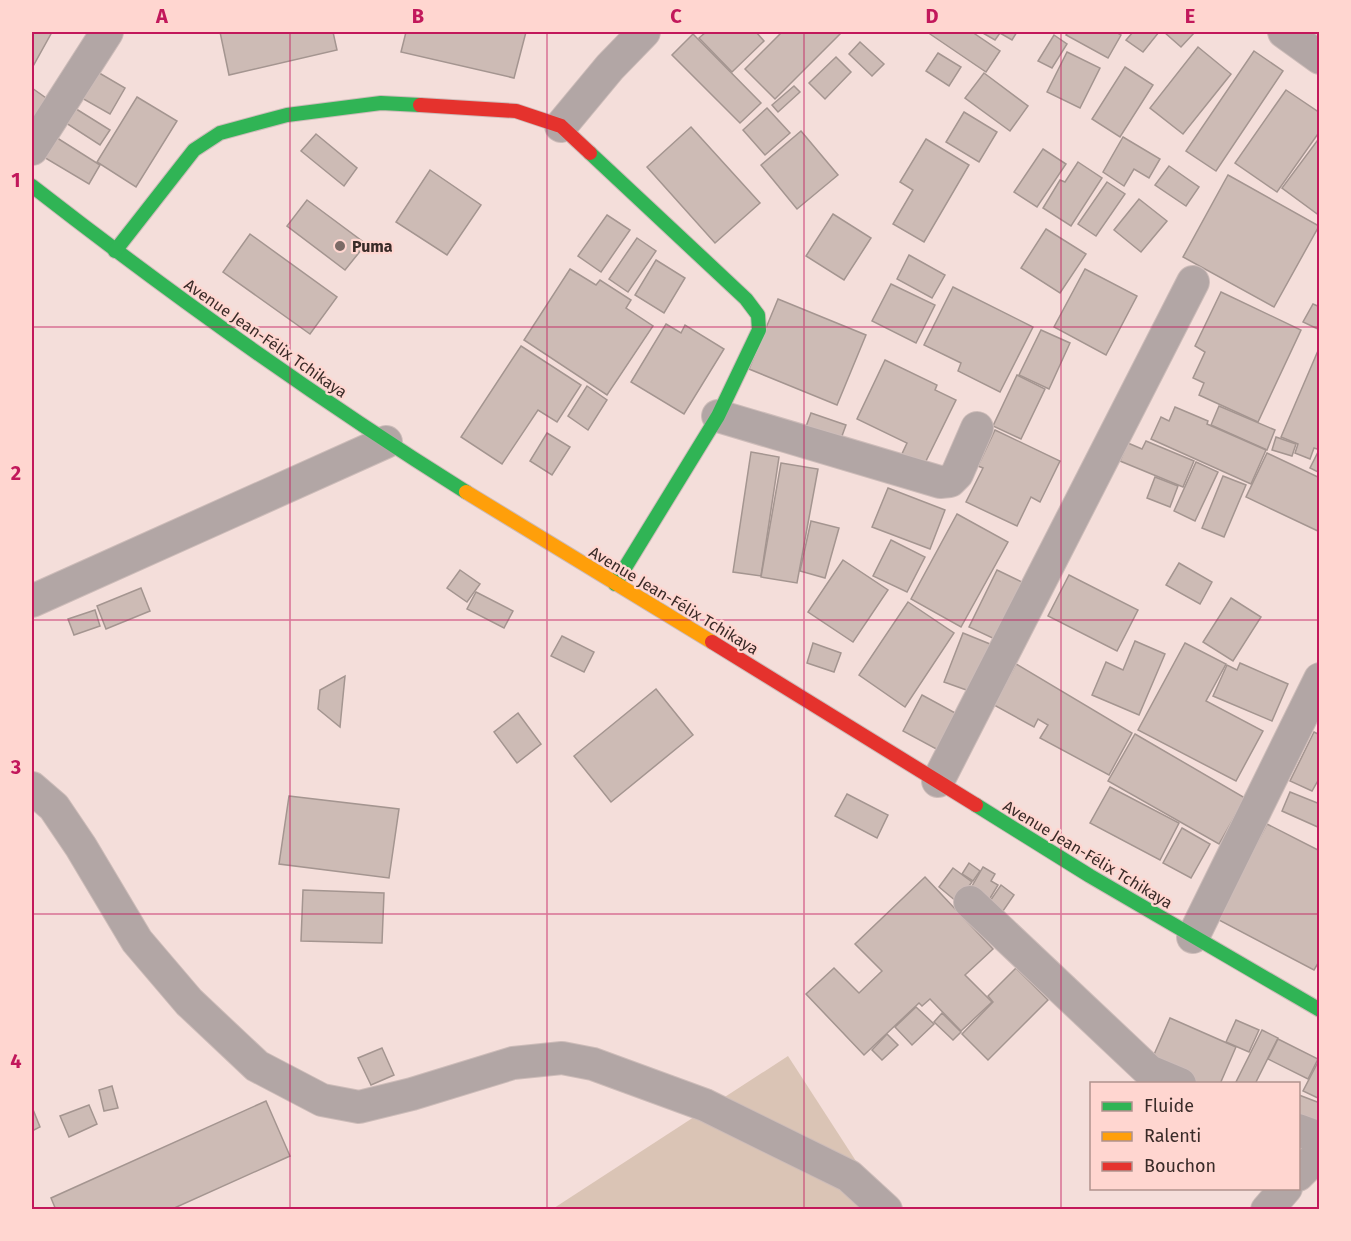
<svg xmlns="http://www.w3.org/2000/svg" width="1351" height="1241" viewBox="0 0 1351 1241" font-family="'Fira Sans',sans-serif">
  <rect width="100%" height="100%" fill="#f4deda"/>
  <polygon fill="#dac4b5" points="788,1056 887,1209 551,1210"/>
  <g fill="#cdbbb5" stroke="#a49590" stroke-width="1.5">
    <polygon points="32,32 52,32 32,68"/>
    <polygon points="220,32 333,32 337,50 229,75"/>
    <polygon points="406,32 526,32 514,78 401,52"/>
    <polygon points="706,32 756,32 764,41 732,72 699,38"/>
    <polygon points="782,32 842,32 775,99 745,69"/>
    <polygon points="932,32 972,32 1000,51 986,72 930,34"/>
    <polygon points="981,32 1017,32 1012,40 1000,33 995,40"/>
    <polygon points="1068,32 1116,32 1121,35 1108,58 1066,35"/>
    <polygon points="1133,32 1159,32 1143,52 1126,40"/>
    <polygon points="1164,32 1195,32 1181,47"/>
    <polygon points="693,34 761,103 740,123 672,55"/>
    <polygon points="1054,35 1067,44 1052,68 1038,61"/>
    <polygon points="860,42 884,64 872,76 849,54"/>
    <polygon points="1198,47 1231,74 1183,134 1150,108"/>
    <polygon points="1254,51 1283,71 1216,171 1186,151"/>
    <polygon points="1067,52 1100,68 1080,108 1047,92"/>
    <polygon points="938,53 961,67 949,86 926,71"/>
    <polygon points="836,57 851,72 825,99 809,83"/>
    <polygon points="89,67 125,88 110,114 73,93"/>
    <polygon points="1125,67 1153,85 1120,137 1092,119"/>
    <polygon points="984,73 1028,106 1010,131 965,98"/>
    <polygon points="794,86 800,92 778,112 772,105"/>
    <polygon points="32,88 53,103 32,134"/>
    <polygon points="1286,90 1320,113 1320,131 1277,192 1235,163"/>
    <polygon points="137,97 177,121 136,187 97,162"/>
    <polygon points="73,107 110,130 100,145 63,121"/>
    <polygon points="767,108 790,133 765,155 743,130"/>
    <polygon points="964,112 997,132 979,162 946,142"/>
    <polygon points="691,127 760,203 715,243 647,167"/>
    <polygon points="801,131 838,175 797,209 761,165"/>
    <polygon points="316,134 357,168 344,186 301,151"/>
    <polygon points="54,136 100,165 89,184 42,156"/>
    <polygon points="1123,137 1160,159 1149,178 1134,169 1124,186 1103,172"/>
    <polygon points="1320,137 1320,216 1282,188"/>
    <polygon points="926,139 969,165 924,242 893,224 913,190 900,182"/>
    <polygon points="1043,149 1066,164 1037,207 1014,192"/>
    <polygon points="1078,162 1102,178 1071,226 1043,208 1060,180 1065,182"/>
    <polygon points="1169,166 1199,187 1186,206 1155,185"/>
    <polygon points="430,170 481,205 447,255 396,222"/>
    <polygon points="1228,175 1319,226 1274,307 1183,257"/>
    <polygon points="1107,182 1125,194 1096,236 1078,224"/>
    <polygon points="1139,199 1167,221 1141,252 1114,230"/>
    <polygon points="307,200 366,244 345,270 287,226"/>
    <polygon points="833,214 871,238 844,280 806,256"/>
    <polygon points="607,215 630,230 601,272 578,256"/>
    <polygon points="1046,229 1086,254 1060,293 1021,268"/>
    <polygon points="250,234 337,297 310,334 223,272"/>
    <polygon points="637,238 656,251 628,292 609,279"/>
    <polygon points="909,255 945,275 932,298 897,279"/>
    <polygon points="656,260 685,278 664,313 635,295"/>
    <polygon points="570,269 596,285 600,280 631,300 626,308 653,326 607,395 524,340"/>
    <polygon points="1085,269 1137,296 1106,355 1054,327"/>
    <polygon points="891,284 935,305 916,343 872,321"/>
    <polygon points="953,287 1033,327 1000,392 958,371 961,363 924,345"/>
    <polygon points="1221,292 1301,330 1258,422 1199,395 1204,383 1193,378 1205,352 1195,346"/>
    <polygon points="778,299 866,335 837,405 749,369"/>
    <polygon points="1313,304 1320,307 1320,330 1303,322"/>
    <polygon points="666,324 681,333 685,325 724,349 684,414 631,382"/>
    <polygon points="1041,330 1070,343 1049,389 1019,375"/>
    <polygon points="521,346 581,385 557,422 538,410 502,464 461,437"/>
    <polygon points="1320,346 1320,450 1314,448 1310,459 1295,453 1298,444 1281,437"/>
    <polygon points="885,360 937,385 935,390 956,400 923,467 901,456 907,443 857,419"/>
    <polygon points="1017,375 1045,389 1021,439 993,426"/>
    <polygon points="587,386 607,400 588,430 568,416"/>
    <polygon points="1219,406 1275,430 1267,450 1211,425"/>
    <polygon points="1175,407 1208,421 1207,424 1266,450 1251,484 1151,439 1161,417 1169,421"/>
    <polygon points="811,413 846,425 839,444 804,432"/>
    <polygon points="995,430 1060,461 1040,502 1031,497 1017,526 966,502 983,468 978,466"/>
    <polygon points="547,433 570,447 552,475 530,461"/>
    <polygon points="1276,437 1296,444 1292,456 1272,450"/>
    <polygon points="1146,441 1194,461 1183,487 1120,461 1128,443 1142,449"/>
    <polygon points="1319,450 1320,451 1320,473 1310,468"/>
    <polygon points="751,452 779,457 761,576 733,572"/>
    <polygon points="1267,453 1320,478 1320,532 1246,497"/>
    <polygon points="1196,462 1218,472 1195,521 1174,511"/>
    <polygon points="781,463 818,469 797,583 761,577"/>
    <polygon points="1223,476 1246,485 1224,537 1202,528"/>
    <polygon points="1155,477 1178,486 1170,507 1147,498"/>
    <polygon points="888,488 945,510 930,549 872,527"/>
    <polygon points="957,514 1008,542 961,627 911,599"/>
    <polygon points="811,521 839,528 825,578 800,571"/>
    <polygon points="891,540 925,557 907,592 873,576"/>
    <polygon points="843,560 888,590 853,642 808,612"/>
    <polygon points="1179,563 1212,582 1200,604 1166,585"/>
    <polygon points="460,570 480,584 467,602 447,588"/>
    <polygon points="997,570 1026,584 999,641 969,627"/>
    <polygon points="1069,575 1138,610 1117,651 1048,616"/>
    <polygon points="141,588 150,611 106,629 97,606"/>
    <polygon points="476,592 513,611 504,628 467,609"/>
    <polygon points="1231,598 1261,617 1233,661 1203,642"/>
    <polygon points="908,602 954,633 905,707 859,675"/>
    <polygon points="95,610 100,626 74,635 68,619"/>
    <polygon points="963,633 990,644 972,692 944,682"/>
    <polygon points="562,636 594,652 584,672 551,656"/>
    <polygon points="1135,641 1165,654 1139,715 1092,695 1106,662 1123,670"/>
    <polygon points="813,643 841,653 834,672 807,663"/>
    <polygon points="1185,643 1226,664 1206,701 1263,731 1236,781 1138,730"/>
    <polygon points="1240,663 1288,684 1272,721 1213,696 1227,665 1237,670"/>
    <polygon points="1016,664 1132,733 1109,775 1040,738 1048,725 1038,719 1034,727 994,705"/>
    <polygon points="345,676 340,727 318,709 320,690"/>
    <polygon points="656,689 693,735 611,802 574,756"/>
    <polygon points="922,695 959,715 940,751 903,731"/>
    <polygon points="518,713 541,744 517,763 494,732"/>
    <polygon points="1314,732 1320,735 1320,777 1312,791 1290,781"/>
    <polygon points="1135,734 1245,798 1219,844 1108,781"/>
    <polygon points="1110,787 1179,823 1160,860 1090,823"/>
    <polygon points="1290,792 1320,804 1320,828 1282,811"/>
    <polygon points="847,794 888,815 877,838 835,816"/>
    <polygon points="289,796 399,809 389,878 279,864"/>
    <polygon points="1267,824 1320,851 1320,960 1314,970 1217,919"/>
    <polygon points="1182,828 1210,844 1191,878 1163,863"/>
    <polygon points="969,863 980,871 973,881 962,874"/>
    <polygon points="983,867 995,874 991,881 998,885 986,905 968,893"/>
    <polygon points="953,868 972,882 957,902 939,887"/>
    <polygon points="925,877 993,949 965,975 992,1002 961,1031 930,999 922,1006 919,1003 864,1055 806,994 834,968 859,993 882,971 855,944"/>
    <polygon points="1001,885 1014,895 1003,911 990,901"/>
    <polygon points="303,890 384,893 382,943 301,941"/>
    <polygon points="1016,968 1048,1000 988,1060 962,1034 993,1002 988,996"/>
    <polygon points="916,1007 934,1024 912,1045 895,1027"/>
    <polygon points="942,1013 961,1032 953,1040 934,1022"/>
    <polygon points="1170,1018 1236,1047 1220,1084 1191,1084 1149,1066"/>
    <polygon points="1236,1020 1259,1030 1249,1052 1226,1042"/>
    <polygon points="1262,1030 1278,1038 1255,1084 1240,1084 1236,1082"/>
    <polygon points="887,1034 898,1045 882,1060 872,1050"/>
    <polygon points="1278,1039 1318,1059 1308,1079 1268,1059"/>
    <polygon points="382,1048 394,1075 371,1085 358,1058"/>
    <polygon points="1319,1060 1320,1061 1320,1099 1303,1091"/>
    <polygon points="112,1086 118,1108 104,1111 99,1090"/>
    <polygon points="1299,1095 1320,1103 1320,1133 1298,1124"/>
    <polygon points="266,1101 290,1156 170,1210 56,1210 51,1198"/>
    <polygon points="89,1105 97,1124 69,1137 60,1116"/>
    <polygon points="32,1107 40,1127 32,1131"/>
  </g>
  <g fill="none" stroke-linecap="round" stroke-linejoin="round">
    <defs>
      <g id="street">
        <polyline points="1284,32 1320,58"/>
        <polyline points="561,126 610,67 644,32"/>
        <polyline points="32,149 107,32"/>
        <polyline points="718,416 940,482 950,481 957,474 977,428"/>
        <polyline points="32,601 386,442"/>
        <polyline points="938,781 1193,282"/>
        <polyline points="32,788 54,807 81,847 137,941 189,1002 257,1066 322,1100 359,1107 412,1094 513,1063 562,1058 593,1064 705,1105 849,1176 886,1210"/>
        <polyline points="970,902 1149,1071 1180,1084"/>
        <polyline points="1193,937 1320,679"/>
        <polyline points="1298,1130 1320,1138"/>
        <polyline points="1298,1175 1320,1153"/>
        <polyline points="1267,1210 1286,1188"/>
      </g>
      <g id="fast">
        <polyline points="590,153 746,299 758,315 759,330 718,416 615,584"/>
        <path d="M32,186C172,295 316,398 466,492"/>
        <polyline points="115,251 194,150 220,133 287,115 381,103 420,105"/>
        <polyline points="976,805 1090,876 1320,1010"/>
      </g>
      <polyline id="slow" points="466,492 712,642"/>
      <g id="jam">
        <polyline points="420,105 516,111 561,126 590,153"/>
        <polyline points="712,642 976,805"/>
      </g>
    </defs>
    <use href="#street" stroke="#cdbcb9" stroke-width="34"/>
    <use href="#fast" stroke="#cdbcb9" stroke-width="16"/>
    <use href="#slow" stroke="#cdbcb9" stroke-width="16"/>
    <use href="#jam" stroke="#cdbcb9" stroke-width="16"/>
    <use href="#street" stroke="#b2a6a5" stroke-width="32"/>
    <use href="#fast" stroke="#30b455" stroke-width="14"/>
    <use href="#slow" stroke="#ff9f0a" stroke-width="14"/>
    <use href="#jam" stroke="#e5322d" stroke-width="14"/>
  </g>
  <path fill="none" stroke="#c2185b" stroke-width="1.5" stroke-opacity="0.55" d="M290,32V1210M547,32V1210M804,32V1210M1061,32V1210M32,327H1320M32,620H1320M32,914H1320"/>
  <circle fill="#7b6a66" stroke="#ffd6d0" stroke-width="2" cx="340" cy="246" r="6"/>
  <g text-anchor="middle" stroke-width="4.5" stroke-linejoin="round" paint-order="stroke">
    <g font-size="16" font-weight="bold" fill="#3a2b28" stroke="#ffd6d0" text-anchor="start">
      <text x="352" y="252">Puma</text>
    </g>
    <g font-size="16" fill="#3a2b28" stroke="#ffd6d0">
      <text transform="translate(266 338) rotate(35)" y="6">Avenue Jean-Félix Tchikaya</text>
      <text transform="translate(674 600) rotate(31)" y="6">Avenue Jean-Félix Tchikaya</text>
      <text transform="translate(1088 854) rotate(31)" y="6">Avenue Jean-Félix Tchikaya</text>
    </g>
  </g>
  <rect width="1351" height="1241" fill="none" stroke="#ffd6d0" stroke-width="66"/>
  <rect x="1090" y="1082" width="210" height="108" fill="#ffd6d0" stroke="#b0928d" stroke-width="1.5"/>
  <rect x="1102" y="1102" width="30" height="9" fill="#30b455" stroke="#b0928d" stroke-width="1.5"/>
  <text x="1144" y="1112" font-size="18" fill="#3a2b28">Fluide</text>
  <rect x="1102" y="1132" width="30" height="9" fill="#ff9f0a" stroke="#b0928d" stroke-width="1.5"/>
  <text x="1144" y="1142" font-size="18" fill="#3a2b28">Ralenti</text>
  <rect x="1102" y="1162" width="30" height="9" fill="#e5322d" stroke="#b0928d" stroke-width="1.5"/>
  <text x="1144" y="1172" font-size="18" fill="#3a2b28">Bouchon</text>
  <rect x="33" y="33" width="1285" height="1175" fill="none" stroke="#c2185b" stroke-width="2"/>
  <g font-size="20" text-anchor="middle" font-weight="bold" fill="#c2185b">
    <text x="162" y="23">A</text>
    <text x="418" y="23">B</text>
    <text x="676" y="23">C</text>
    <text x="932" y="23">D</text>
    <text x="1190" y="23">E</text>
    <text x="16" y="187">1</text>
    <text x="16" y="480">2</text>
    <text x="16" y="774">3</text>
    <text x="16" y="1068">4</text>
  </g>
</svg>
